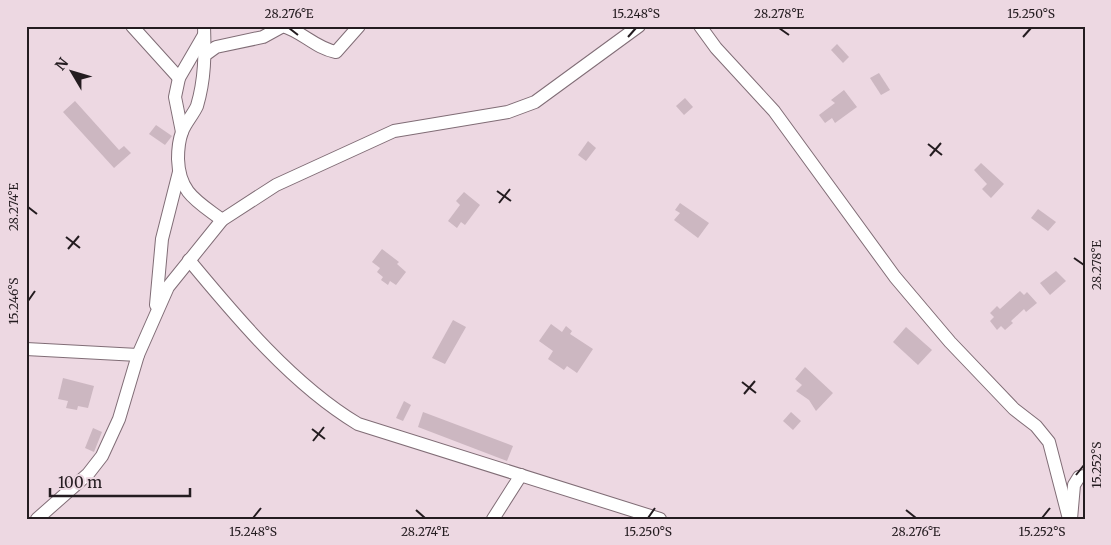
<svg xmlns="http://www.w3.org/2000/svg" width="1111" height="545" viewBox="0 0 1111 545" font-family="Merriweather,serif">
  <rect width="100%" height="100%" fill="#edd8e2"/>
  <g fill="#ccb7c1">
    <polygon points="837,44 849,57 843,63 831,50"/>
    <polygon points="879,73 890,90 881,95 870,78"/>
    <polygon points="844,90 857,107 835,123 832,118 825,123 819,115 835,103 831,100"/>
    <polygon points="685,98 693,107 684,115 676,106"/>
    <polygon points="75,101 119,150 124,146 131,153 114,168 63,112"/>
    <polygon points="156,125 172,136 165,145 149,134"/>
    <polygon points="588,141 596,148 586,161 578,155"/>
    <polygon points="981,163 1004,184 991,198 982,189 987,184 974,170"/>
    <polygon points="464,192 480,205 465,225 461,222 457,228 448,221 460,205 456,201"/>
    <polygon points="680,203 709,223 698,238 674,220 680,213 675,210"/>
    <polygon points="1038,209 1056,222 1048,231 1031,218"/>
    <polygon points="382,249 399,262 397,264 406,272 396,285 390,281 388,285 381,280 383,277 377,272 380,268 372,262"/>
    <polygon points="1056,271 1066,281 1050,295 1040,283"/>
    <polygon points="1020,291 1024,295 1027,292 1037,303 1026,312 1024,309 1011,321 1013,323 1005,330 1001,326 997,330 990,321 994,317 990,313 997,306 1000,309"/>
    <polygon points="453,320 466,327 445,364 432,358"/>
    <polygon points="551,324 562,332 566,326 572,331 570,334 593,349 577,373 567,366 564,370 548,359 553,351 539,341"/>
    <polygon points="906,327 932,350 918,365 893,342"/>
    <polygon points="805,367 833,393 816,411 809,400 796,391 802,385 795,379"/>
    <polygon points="63,378 94,386 88,408 78,406 77,410 66,408 68,401 58,399"/>
    <polygon points="404,401 411,405 403,421 396,418"/>
    <polygon points="423,412 513,446 507,461 418,427"/>
    <polygon points="791,412 801,421 793,430 783,421"/>
    <polygon points="93,428 102,432 94,452 85,448"/>
  </g>
  <g fill="none" stroke-linecap="round" stroke-linejoin="round">
    <defs>
      <g id="minor">
        <polyline points="132,26 179,78"/>
        <path d="M204,26C205,54 205,79 197,106C193,115 185,123 182,132C179,140 178,150 178,159C179,193 197,201 222,220"/>
        <polyline points="700,26 716,48 774,111 895,277 950,342 1014,409 1036,426 1049,442 1069,519"/>
        <path d="M205,55L216,47L263,37L283,26C303,32 315,48 336,52L359,26"/>
        <polyline points="182,132 175,97 179,78 204,35"/>
        <path d="M189,260C237,318 293,385 358,424L660,519"/>
        <polyline points="156,305 162,239 179,172"/>
        <polyline points="26,349 138,355"/>
        <polyline points="37,519 88,474 102,456 119,419 138,355 168,287 222,220 276,185 394,131 508,112 535,102 639,26"/>
        <polyline points="493,519 521,475"/>
        <polyline points="1071,519 1074,485 1079,477 1085,476"/>
      </g>
    </defs>
    <use href="#minor" stroke="#806d76" stroke-width="14"/>
    <use href="#minor" stroke="#fff" stroke-width="12"/>
  </g>
  <path fill="none" stroke="#241c20" stroke-width="2" d="M289,28L298,35M779,28L789,35M628,37L636,28M1023,37L1031,28M928,144L942,155M930,156L941,143M497,191L511,201M499,203L510,189M28,207L37,214M66,237L80,248M68,249L79,236M1074,258L1084,265M28,301L35,291M742,382L756,393M744,394L755,381M312,429L325,439M313,441L324,427M1076,475L1084,465M416,510L425,518M906,510L916,518M253,518L261,508M648,518L655,508M1042,518L1050,508"/>
  <rect width="1111" height="545" fill="none" stroke="#edd8e2" stroke-width="55"/>
  <g transform="translate(72 72) rotate(308)" stroke="#edd8e2" stroke-width="4" paint-order="stroke">
  <path d="M0-4L9 19L0 12L-9 19Z" fill="#241c20"/>
  <text y="-8" font-size="14" font-weight="bold" text-anchor="middle" fill="#241c20">N</text>
  </g>
  <path d="M50 488v8h140v-8" fill="none" stroke="#241c20" stroke-width="2.5"/>
  <text x="58" y="488" font-size="15" fill="#241c20" stroke="#edd8e2" stroke-width="4" paint-order="stroke">100 m</text>
  <rect x="28" y="28" width="1056" height="490" fill="none" stroke="#241c20" stroke-width="2"/>
  <g font-size="12" text-anchor="middle" fill="#241c20">
    <text x="289" y="18">28.276°E</text>
    <text x="636" y="18">15.248°S</text>
    <text x="779" y="18">28.278°E</text>
    <text x="1031" y="18">15.250°S</text>
    <text transform="translate(14 207) rotate(-90)" y="4">28.274°E</text>
    <text transform="translate(1097 265) rotate(-90)" y="4">28.278°E</text>
    <text transform="translate(14 301) rotate(-90)" y="4">15.246°S</text>
    <text transform="translate(1097 465) rotate(-90)" y="4">15.252°S</text>
    <text x="253" y="536">15.248°S</text>
    <text x="425" y="536">28.274°E</text>
    <text x="648" y="536">15.250°S</text>
    <text x="916" y="536">28.276°E</text>
    <text x="1042" y="536">15.252°S</text>
  </g>
</svg>
